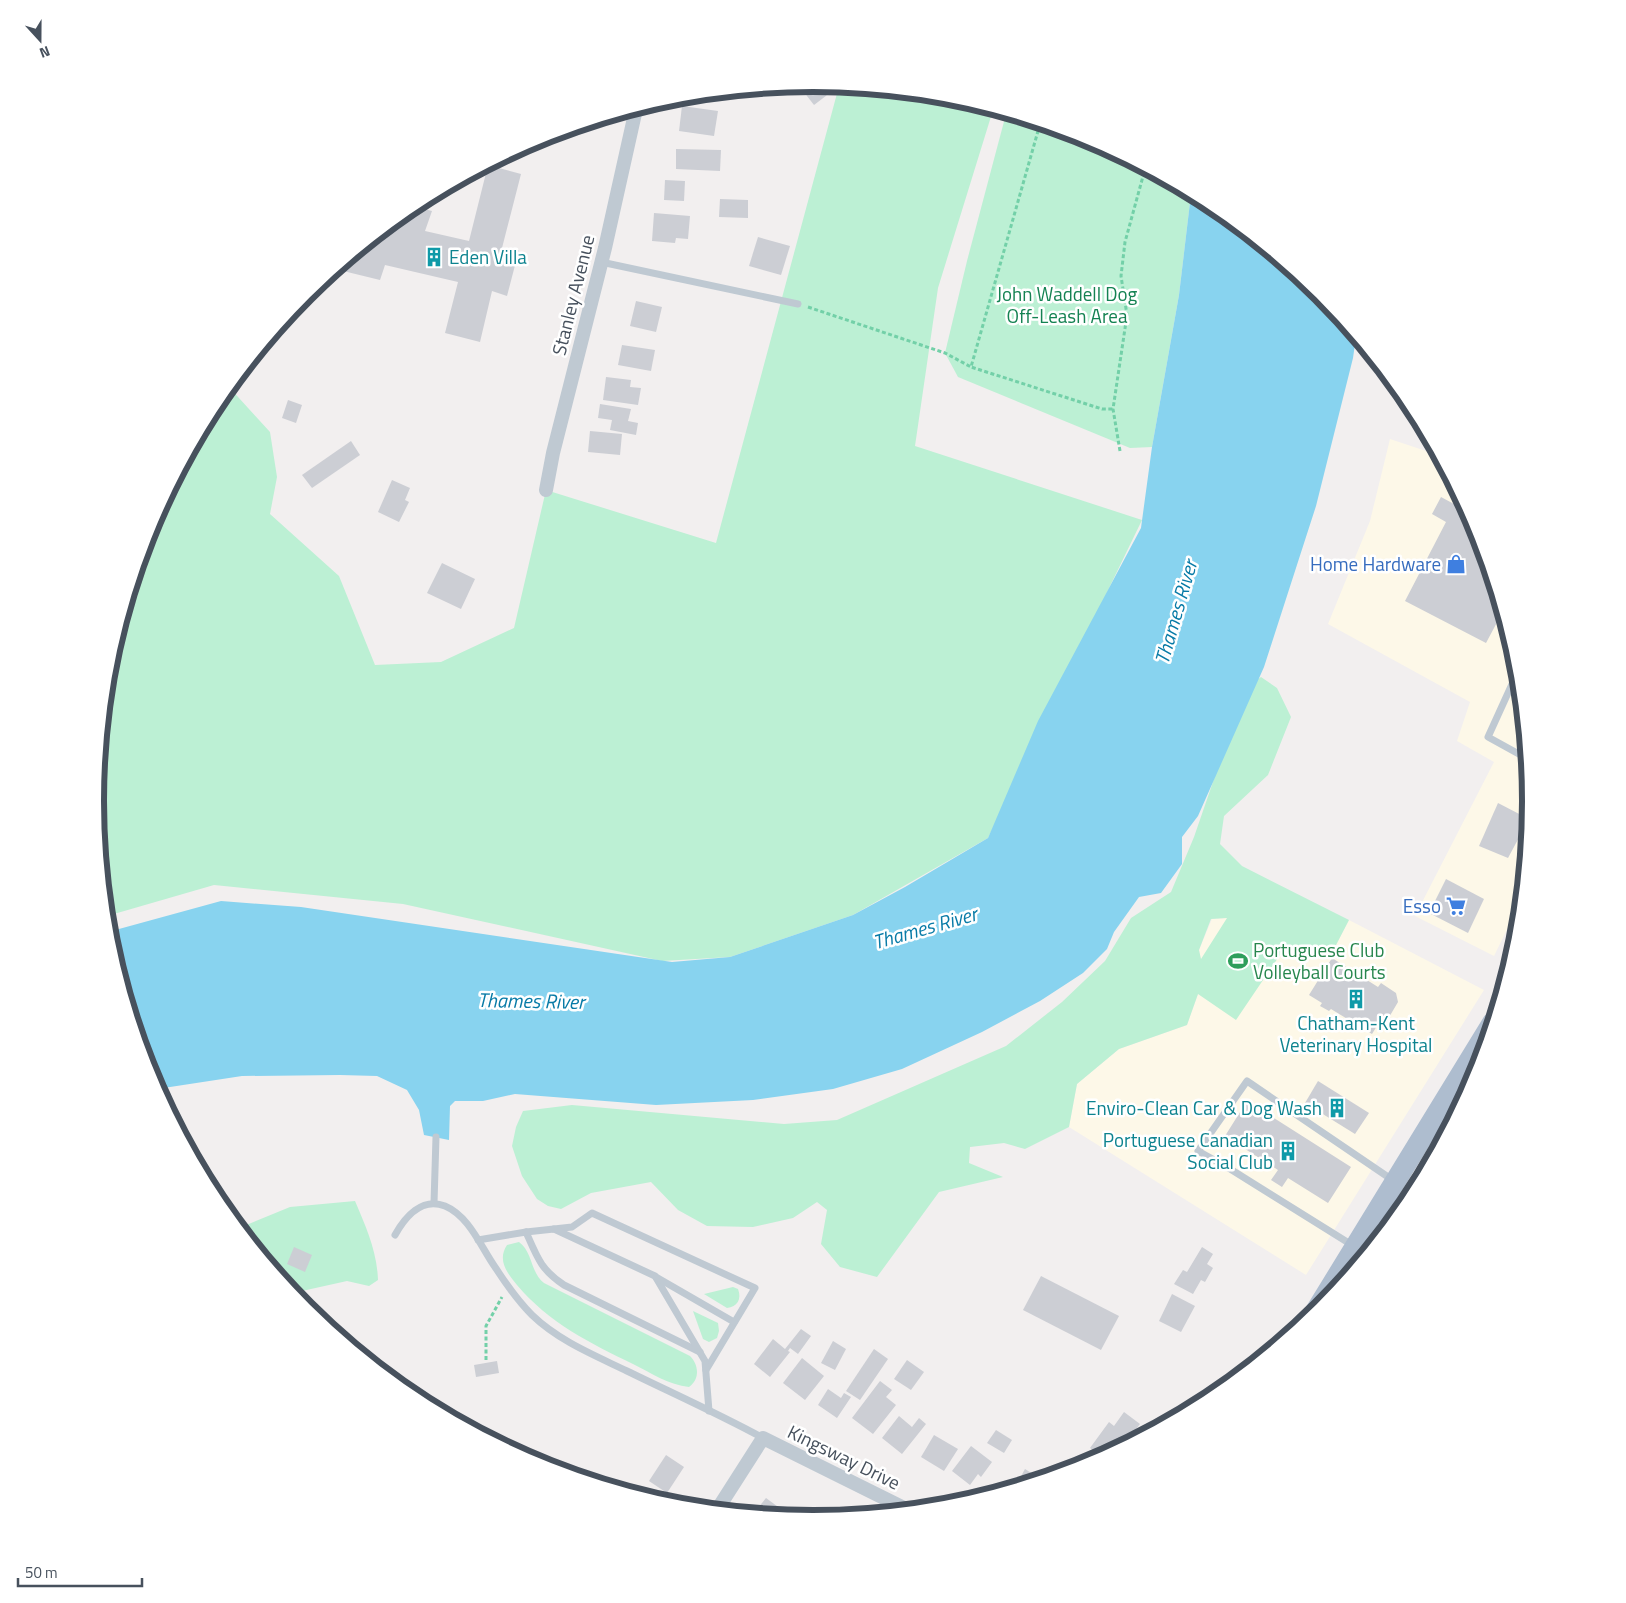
<svg xmlns="http://www.w3.org/2000/svg" width="1626" height="1603" viewBox="0 0 1626 1603" font-family="'Titillium Web',sans-serif">
  <rect width="100%" height="100%" fill="#f2efef"/>
  <g fill="#fdf8e8">
    <polygon points="1390,439 1438,455 1476,527 1517,662 1531,802 1521,901 1494,956 1415,916 1494,762 1457,741 1470,702 1328,624 1370,521"/>
    <polygon points="1240,917 1335,947 1349,920 1484,990 1306,1275 1069,1127 1077,1084 1119,1049 1187,1025 1203,980 1199,950 1212,919"/>
  </g>
  <g fill="#bcf0d4" fill-rule="evenodd">
    <polygon points="839,86 953,98 993,110 938,288 915,446 1142,520 988,838 853,915 730,957 662,961 403,904 214,885 107,916 95,801 109,661 150,527 216,403 229,387 270,432 277,477 270,514 339,576 375,665 441,662 514,628 546,490 716,543"/>
    <polygon points="1006,114 1088,138 1191,194 1179,295 1152,447 1130,448 958,377 945,353 967,261"/>
    <path d="M1261,677L1277,688L1291,717L1268,775L1224,816L1220,844L1242,866L1349,920L1335,947L1310,955L1286,946L1236,1020L1198,994L1187,1025L1119,1049L1077,1084L1069,1127L1025,1149L1004,1143L970,1147L969,1163L1003,1177L939,1192L877,1277L840,1267L821,1244L827,1210L817,1202L793,1218L753,1227L707,1226L678,1210L651,1182L591,1193L561,1209L548,1206L537,1199L522,1176L512,1146L516,1127L523,1111L572,1105L784,1124L837,1120L1006,1046L1062,1002L1105,961L1131,918L1171,892L1194,837L1245,689ZM1227,918L1201,959L1199,950L1211,919Z"/>
    <path d="M355,1201C366,1227 377,1251 378,1280L369,1286L347,1281L293,1293L239,1228L290,1207Z"/>
    <path d="M519,1242C533,1252 530,1272 544,1283L690,1356C699,1365 700,1379 689,1387C669,1385 651,1373 633,1364C590,1343 549,1323 517,1285C507,1273 497,1260 507,1245Z"/>
    <path d="M733,1287L738,1289C742,1299 737,1307 727,1308L704,1294Z"/>
    <polygon points="693,1311 718,1323 719,1331 717,1338 709,1342 703,1339"/>
  </g>
  <polygon fill="#88d3ef" points="1191,194 1212,205 1321,294 1356,337 1353,358 1316,506 1264,667 1198,816 1182,837 1182,864 1161,893 1139,897 1114,932 1107,949 1083,973 1040,1001 982,1032 902,1069 833,1089 753,1100 656,1105 515,1094 483,1101 455,1101 450,1106 449,1140 424,1135 419,1110 407,1090 377,1076 340,1075 242,1076 157,1089 150,1076 109,941 108,932 221,901 301,907 672,962 730,957 853,915 905,887 988,838 1038,721 1141,528 1152,447 1179,295"/>
  <g fill="#ccced4">
    <polygon points="813,84 832,86 835,89 814,105 800,87 803,85"/>
    <polygon points="682,106 718,111 714,136 679,131"/>
    <polygon points="676,149 721,150 720,171 676,169"/>
    <polygon points="488,165 521,174 502,248 519,250 507,296 492,291 480,342 445,333 458,282 385,265 380,280 335,269 413,206 432,211 425,231 469,241"/>
    <polygon points="665,180 685,181 684,201 664,200"/>
    <polygon points="720,199 748,200 748,218 719,217"/>
    <polygon points="654,213 690,216 688,239 676,238 675,243 652,241"/>
    <polygon points="758,237 790,246 781,275 749,266"/>
    <polygon points="636,301 662,307 656,332 630,326"/>
    <polygon points="622,345 655,350 651,371 618,365"/>
    <polygon points="606,377 631,380 630,387 641,388 638,405 603,400"/>
    <polygon points="288,400 302,405 296,423 282,418"/>
    <polygon points="600,404 631,409 628,421 638,423 636,435 610,430 612,420 598,418"/>
    <polygon points="590,431 622,434 620,455 588,452"/>
    <polygon points="351,441 360,455 312,488 302,475"/>
    <polygon points="392,480 410,488 405,500 409,502 399,522 378,512"/>
    <polygon points="1441,497 1467,511 1476,527 1502,613 1486,643 1405,601 1446,522 1432,514"/>
    <polygon points="442,563 475,579 461,609 427,593"/>
    <polygon points="1498,803 1529,819 1508,858 1479,846"/>
    <polygon points="1446,879 1484,899 1468,933 1429,913"/>
    <polygon points="1332,958 1378,987 1381,983 1396,993 1398,1002 1388,1019 1383,1016 1372,1034 1331,1009 1329,1011 1320,1006 1322,1003 1309,995"/>
    <polygon points="1318,1081 1369,1113 1355,1134 1305,1103"/>
    <polygon points="1247,1101 1351,1167 1328,1203 1288,1178 1282,1187 1271,1180 1278,1170 1225,1136"/>
    <polygon points="294,1247 312,1255 305,1272 287,1264"/>
    <polygon points="1202,1247 1213,1254 1207,1264 1213,1268 1205,1282 1201,1280 1193,1294 1174,1284 1183,1270 1187,1272"/>
    <polygon points="1041,1276 1119,1316 1101,1350 1023,1310"/>
    <polygon points="1172,1294 1195,1306 1181,1332 1159,1321"/>
    <polygon points="801,1329 811,1336 798,1354 790,1348 788,1351 790,1352 770,1377 754,1364 773,1339 785,1349"/>
    <polygon points="833,1341 846,1349 835,1370 821,1363"/>
    <polygon points="874,1349 888,1359 860,1400 846,1391"/>
    <polygon points="802,1358 824,1376 805,1400 783,1383"/>
    <polygon points="907,1360 924,1372 911,1390 894,1379"/>
    <polygon points="497,1361 499,1373 476,1377 474,1365"/>
    <polygon points="880,1381 892,1390 886,1397 896,1405 873,1434 852,1418"/>
    <polygon points="828,1389 841,1398 844,1393 851,1397 837,1418 818,1405"/>
    <polygon points="1124,1412 1140,1424 1130,1437 1132,1439 1130,1442 1102,1457 1090,1448 1109,1422 1114,1426"/>
    <polygon points="899,1416 912,1427 919,1418 926,1424 902,1454 882,1438"/>
    <polygon points="996,1430 1012,1440 1004,1453 987,1443"/>
    <polygon points="934,1435 958,1449 944,1471 921,1457"/>
    <polygon points="971,1446 992,1462 981,1477 978,1474 970,1485 952,1471"/>
    <polygon points="666,1455 684,1467 667,1493 649,1481"/>
    <polygon points="1073,1458 1085,1466 1065,1472"/>
    <polygon points="1025,1469 1041,1479 1015,1487"/>
    <polygon points="639,1488 655,1500 635,1494"/>
    <polygon points="766,1498 785,1512 782,1516 754,1513"/>
  </g>
  <g fill="none" stroke-linecap="round" stroke-linejoin="round">
    <g stroke="#73d0a8" stroke-width="3" stroke-dasharray="4 2.5" stroke-linecap="butt">
      <polyline points="1040,124 971,367 1102,409 1113,409"/>
      <polyline points="808,307 945,353 971,367"/>
      <polyline points="1120,451 1113,409 1127,315 1121,276 1125,242 1145,169"/>
      <polyline points="486,1360 486,1326 502,1297"/>
    </g>
    <g stroke="#bfc9d2" stroke-width="7">
      <polyline points="601,262 798,304"/>
      <polyline points="1518,671 1488,737 1526,758"/>
      <polyline points="1428,1133 1443,1138"/>
      <polyline points="434,1203 436,1137"/>
      <polyline points="554,1229 572,1227 592,1213 755,1288 706,1370"/>
      <path d="M526,1232C537,1257 541,1270 564,1285L700,1352"/>
      <path d="M395,1235C405,1217 422,1197 445,1206C469,1216 481,1247 495,1267C506,1284 518,1301 532,1315C559,1341 594,1355 627,1371C672,1393 719,1414 763,1438"/>
      <polyline points="478,1240 526,1232 554,1229 655,1276 705,1361 709,1411"/>
      <polyline points="1352,1245 1227,1167 1198,1151 1247,1081 1394,1181"/>
      <polyline points="656,1277 734,1322"/>
    </g>
    <g stroke="#bfc9d2" stroke-width="14">
      <polyline points="546,490 553,453 605,248 636,109"/>
      <polyline points="717,1510 763,1438 908,1510"/>
    </g>
    <polyline stroke="#aebdcf" stroke-width="21" points="1314,1314 1493,1022"/>
  </g>
  <defs>
    <symbol id="building-bare" viewBox="-9 -9 18 18"><path d="M-4-6H4V6H1V3H-1V6H-4ZM-2.5-4.3h1.7v1.8h-1.7ZM.8-4.3h1.7v1.8H.8ZM-2.5-1h1.7V.8h-1.7ZM.8-1h1.7V.8H.8Z" fill="#0f9aa8" stroke="#fff" stroke-width="2.5" paint-order="stroke"/></symbol>
    <symbol id="shop-bare" viewBox="-9 -9 18 18"><path d="M-5-2.5h2.3a2.7 3.5 0 0 1 5.4 0H5L5.5 6h-11ZM-1.5-2.5h3a1.5 2.3 0 0 0-3 0Z" fill="#3f7fe0" stroke="#fff" stroke-width="2.5" paint-order="stroke"/></symbol>
    <symbol id="supermarket-bare" viewBox="-9 -9 18 18"><path d="M-6-5.5h2.5l.6 2H6L4.5 2H-2.5L-4.4-4H-6ZM-1.5 3.2a1.3 1.3 0 1 0 .1 0ZM3 3.2a1.3 1.3 0 1 0 .1 0Z" fill="#3f7fe0" stroke="#fff" stroke-width="2.5" paint-order="stroke"/></symbol>
    <symbol id="stadium-bare" viewBox="-9 -9 18 18"><path d="M0-5a6.5 5 0 1 0 0 10a6.5 5 0 1 0 0-10ZM-3.5-1.8h7v3.6h-7Z" fill="#2e9e5b" stroke="#fff" stroke-width="2.5" paint-order="stroke"/></symbol>
  </defs>
  <g fill-rule="evenodd">
    <use href="#building-bare" x="420" y="243" width="28" height="28"/>
    <use href="#shop-bare" x="1442" y="550" width="28" height="28"/>
    <use href="#supermarket-bare" x="1442" y="892" width="28" height="28"/>
    <use href="#stadium-bare" x="1224" y="947" width="28" height="28"/>
    <use href="#building-bare" x="1342" y="985" width="28" height="28"/>
    <use href="#building-bare" x="1323" y="1094" width="28" height="28"/>
    <use href="#building-bare" x="1274" y="1137" width="28" height="28"/>
  </g>
  <g text-anchor="middle" stroke-width="5" stroke-linejoin="round" paint-order="stroke">
    <g font-size="19" fill="#0d838f" stroke="#fff" text-anchor="end">
      <text x="449" y="264" text-anchor="start">Eden Villa</text>
      <text x="1356" y="1030" text-anchor="middle">Chatham-Kent<tspan x="1356" dy="22">Veterinary Hospital</tspan></text>
      <text x="1322" y="1115">Enviro-Clean Car &amp; Dog Wash</text>
      <text x="1273" y="1147">Portuguese Canadian<tspan x="1273" dy="22">Social Club</tspan></text>
    </g>
    <g font-size="19" fill="#148252" stroke="#fff">
      <text x="1067" y="301">John Waddell Dog<tspan x="1067" dy="22">Off-Leash Area</tspan></text>
    </g>
    <g font-size="19" fill="#47515d" stroke="#fff">
      <text transform="translate(573 295) rotate(-76)" y="7">Stanley Avenue</text>
      <text transform="translate(844 1457) rotate(26)" y="7">Kingsway Drive</text>
    </g>
    <g font-size="19" fill="#366cbe" stroke="#fff" text-anchor="end">
      <text x="1441" y="571">Home Hardware</text>
      <text x="1441" y="913">Esso</text>
    </g>
    <g font-size="19" fill="#27864d" stroke="#fff" text-anchor="start">
      <text x="1253" y="957">Portuguese Club<tspan x="1253" dy="22">Volleyball Courts</tspan></text>
    </g>
    <g font-size="20" font-style="italic" fill="#087ba7" stroke="#fff">
      <text transform="translate(1176 612) rotate(-74)" y="7">Thames River</text>
      <text transform="translate(925 928) rotate(-16)" y="7">Thames River</text>
      <text transform="translate(531 1001) rotate(1)" y="7">Thames River</text>
    </g>
  </g>
  <path d="M0 0H1626V1603H0ZM104 801a709 709 0 1 1 1418 0a709 709 0 1 1-1418 0Z" fill="#fff" fill-rule="evenodd"/>
  <path fill="none" stroke="#47515d" stroke-width="6" d="M104 801a709 709 0 1 1 1418 0a709 709 0 1 1-1418 0Z"/>
  <g transform="translate(40 40) rotate(159)" stroke="#ffffff" stroke-width="4" paint-order="stroke">
  <path d="M0-4L9 19L0 12L-9 19Z" fill="#47515d"/>
  <text y="-8" font-size="14" font-weight="bold" text-anchor="middle" fill="#47515d">N</text>
  </g>
  <path d="M18 1578v8h124v-8" fill="none" stroke="#47515d" stroke-width="2.5"/>
  <text x="25" y="1578" font-size="15" fill="#47515d" stroke="#ffffff" stroke-width="4" paint-order="stroke">50 m</text>
</svg>
